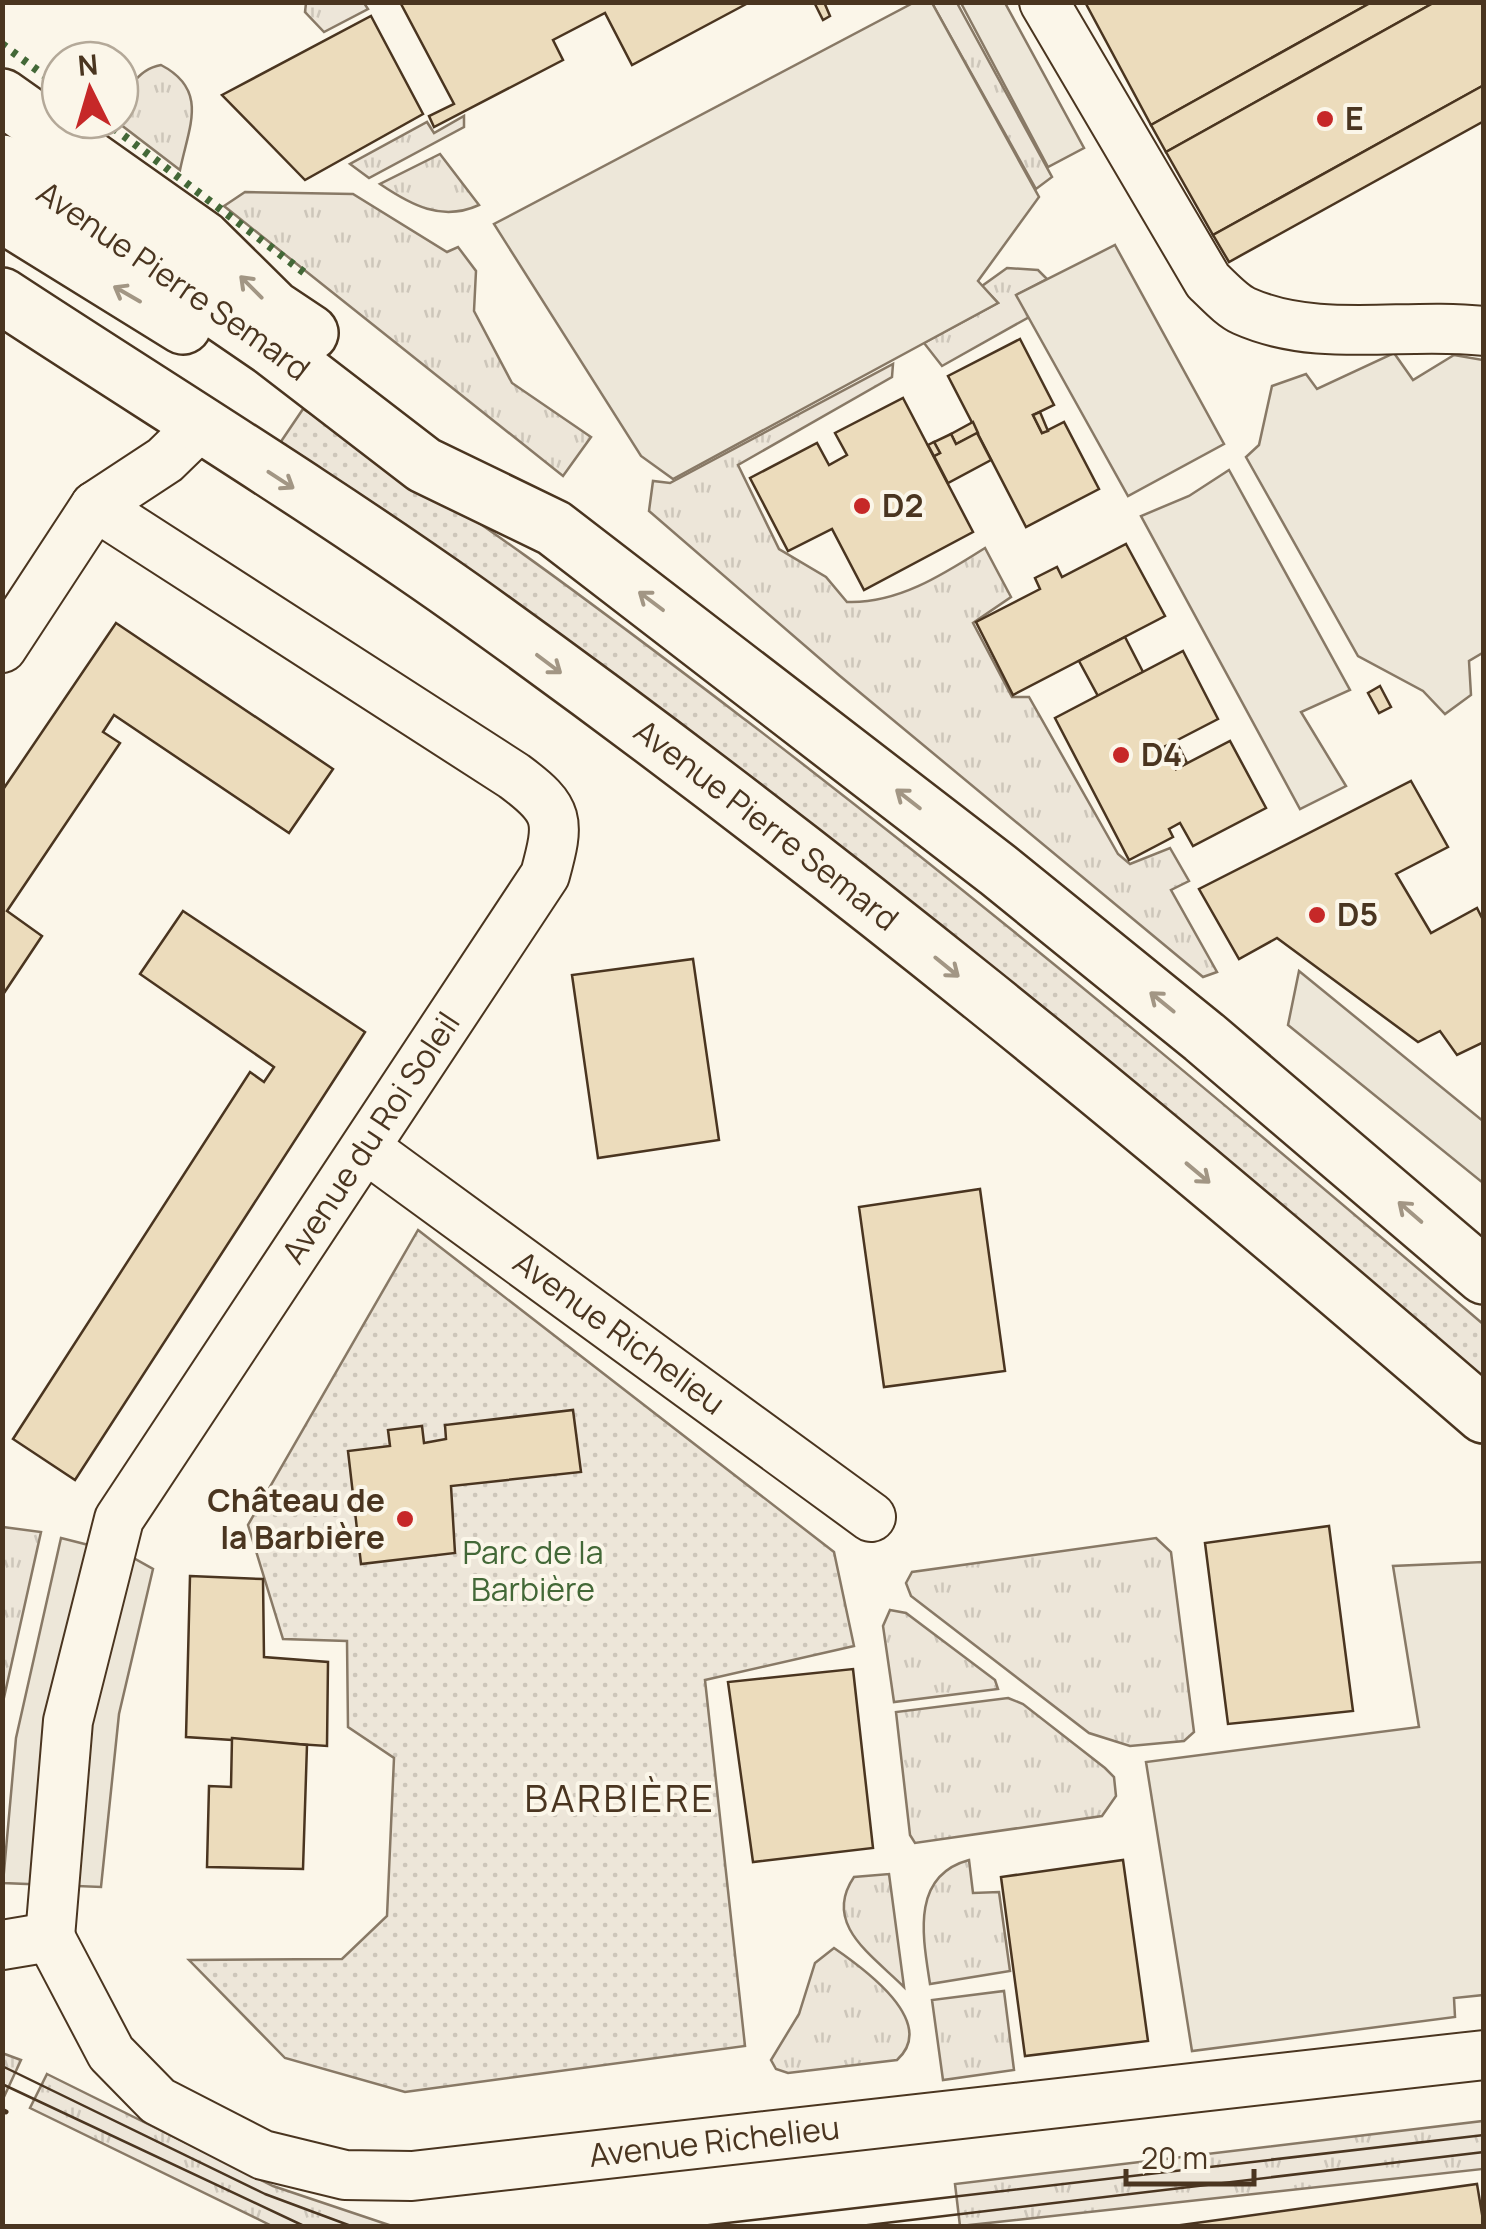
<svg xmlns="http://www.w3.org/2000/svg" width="1486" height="2229" viewBox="0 0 1486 2229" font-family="Manrope,sans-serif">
  <defs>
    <pattern id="grass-tufts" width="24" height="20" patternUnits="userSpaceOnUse" patternTransform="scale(2.5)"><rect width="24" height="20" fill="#ede6d9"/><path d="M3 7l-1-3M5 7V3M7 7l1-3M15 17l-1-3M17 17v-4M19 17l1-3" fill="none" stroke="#cdc6ba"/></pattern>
    <pattern id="park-dots" width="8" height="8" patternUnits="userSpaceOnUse" patternTransform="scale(2.5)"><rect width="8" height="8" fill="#ede6d9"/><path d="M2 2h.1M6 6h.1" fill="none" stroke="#cdc6ba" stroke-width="1.8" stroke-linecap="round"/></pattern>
  </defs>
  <rect width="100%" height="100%" fill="#fbf6e9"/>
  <g fill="url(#grass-tufts)" stroke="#887966" stroke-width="2.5">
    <polygon points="306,3 364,3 368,9 324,32 305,12"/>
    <polygon points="932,3 957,3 1052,177 1036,189"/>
    <path d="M161,65C209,90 189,126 180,170L116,121L120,120C120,96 137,69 161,65Z"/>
    <polygon points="464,116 464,127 369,178 350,164 427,122 434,133"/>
    <path d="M440,154L479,205C442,222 411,205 380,184Z"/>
    <polygon points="245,192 353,194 447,252 458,247 476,271 474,311 512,383 591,437 563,476 224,206"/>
    <polygon points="1007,268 1038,270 1047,279 1017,295 1031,316 942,366 924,343 998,303 982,286"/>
    <path d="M893,364L892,377L738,465L779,549L826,577L847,602C898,604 944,574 985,548L1011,597L973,623L1012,697H1029L1118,854L1130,864L1170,848L1189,881L1171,890L1217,972L1203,977L840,676L649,511L653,481L670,483Z"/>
    <polygon points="3,1527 41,1532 3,1702 2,1527"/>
    <polygon points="1156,1538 1171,1552 1194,1732 1184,1741 1130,1746 1089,1733 911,1596 906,1583 912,1572"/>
    <polygon points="890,1610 906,1613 995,1680 998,1689 894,1702 883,1626"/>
    <polygon points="1008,1698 1023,1704 1105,1768 1114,1777 1116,1796 1102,1816 915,1843 910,1835 896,1712"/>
    <path d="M969,1860L973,1893L999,1892L1010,1971L930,1984C923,1938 910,1876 969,1860Z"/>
    <path d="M889,1874L904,1987C872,1955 822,1924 854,1877Z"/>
    <path d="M834,1948C863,1968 939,2022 897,2060L788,2073L776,2069L771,2060L799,2014L815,1963Z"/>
    <polygon points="1004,1991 1014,2070 943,2080 932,2000"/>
    <polygon points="2,2053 21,2060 3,2099 2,2099"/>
    <polygon points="47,2074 273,2186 392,2226 272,2226 30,2108"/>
    <polygon points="1483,2121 1483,2169 960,2226 955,2184"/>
  </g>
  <g fill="url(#park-dots)" stroke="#887966" stroke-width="2.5">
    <path d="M303,409C461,503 601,610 747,721C999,914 1242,1118 1483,1324V1389L280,443Z"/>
    <polygon points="418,1230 834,1552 854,1646 705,1680 745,2046 405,2092 285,2058 189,1960 342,1959 387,1916 394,1758 348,1727 347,1641 283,1639 248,1525"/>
  </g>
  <g fill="#ede7d9" stroke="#887966" stroke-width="2.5">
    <polygon points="913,3 932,3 1039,197 978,281 998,303 673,479 641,456 494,224"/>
    <polygon points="961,3 1005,3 1084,148 1048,167"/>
    <polygon points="1115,245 1224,444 1128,496 1016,295"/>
    <polygon points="1394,353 1413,380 1454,355 1483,360 1484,652 1469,661 1471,695 1445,714 1423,691 1358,656 1246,457 1259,445 1272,386 1306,374 1317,389"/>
    <polygon points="1229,470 1350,690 1301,712 1346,786 1300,809 1141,516 1189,496"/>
    <polygon points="1299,971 1483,1121 1483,1183 1288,1025"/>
    <polygon points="61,1538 128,1555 153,1569 119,1714 101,1887 3,1883 16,1738"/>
    <polygon points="1483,1562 1483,1995 1454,1998 1455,2017 1192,2051 1146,1762 1419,1727 1393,1566"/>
  </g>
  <g fill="#ecdcbc" stroke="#4a3520" stroke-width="2.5">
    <polygon points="400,2 750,2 632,65 605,13 553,40 563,60 434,127 429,116 454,104"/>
    <polygon points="814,2 824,2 830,16 823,20"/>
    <polygon points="1085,2 1372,2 1151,125"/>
    <polygon points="1372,2 1435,2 1166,152 1151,125"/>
    <polygon points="1435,2 1484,2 1484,85 1213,235 1166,152"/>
    <polygon points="371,16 423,114 305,180 222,95"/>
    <polygon points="1484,85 1484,121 1229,262 1213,235"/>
    <polygon points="1020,339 1054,405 1033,415 1042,433 1064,422 1099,489 1026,527 948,376"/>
    <polygon points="903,398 973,532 864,590 832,529 788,551 750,478 817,443 829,465 847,455 835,433"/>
    <polygon points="1040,412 1048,431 1042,433 1033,415"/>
    <polygon points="973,422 978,433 956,444 951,434"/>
    <polygon points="977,433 991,460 948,483 934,456 940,453 934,442 951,434 956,444"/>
    <polygon points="934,442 940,453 934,456 928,445"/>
    <polygon points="1126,544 1165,616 1013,695 976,622 1040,589 1035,578 1057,567 1062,577"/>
    <polygon points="116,623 333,769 289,833 114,715 103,732 120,743 7,911 42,936 2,996 2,791"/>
    <polygon points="1125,637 1143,672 1098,696 1079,661"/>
    <polygon points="1183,651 1218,719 1164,747 1176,769 1230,741 1266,808 1193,846 1180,823 1169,829 1173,837 1129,860 1055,718"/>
    <polygon points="1380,686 1391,707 1379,713 1368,693"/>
    <polygon points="1176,741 1187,763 1176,769 1164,747"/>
    <polygon points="1411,781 1448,847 1396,874 1431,933 1477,908 1484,922 1484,1042 1457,1055 1440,1031 1418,1042 1277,938 1239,959 1199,889"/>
    <polygon points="183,911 365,1032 75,1480 13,1439 250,1072 264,1082 274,1067 140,974"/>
    <polygon points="693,959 719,1140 598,1158 572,975"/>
    <polygon points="980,1189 1005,1371 884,1387 859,1207"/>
    <polygon points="573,1410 581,1472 451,1486 455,1553 361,1564 348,1451 390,1446 388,1430 422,1426 424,1443 446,1439 445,1425"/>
    <polygon points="1329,1526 1353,1711 1228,1724 1205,1543"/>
    <polygon points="190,1576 263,1579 264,1657 328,1662 327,1746 186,1737"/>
    <polygon points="853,1669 873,1848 753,1862 728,1682"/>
    <polygon points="232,1738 307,1745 303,1869 207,1867 209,1786 231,1787"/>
    <polygon points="1123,1860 1148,2041 1025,2056 1001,1877"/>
    <polygon points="1477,2184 1484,2226 1174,2226"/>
  </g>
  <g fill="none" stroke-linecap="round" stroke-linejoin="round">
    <defs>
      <g id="minor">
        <path d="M1044,2L1208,281C1219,291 1231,305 1244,311C1318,344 1405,322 1484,331"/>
        <polyline points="2,648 95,506 165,460 200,426"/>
        <path id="s1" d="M367,1149L871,1517"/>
        <path id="s2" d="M50,1937L68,1721L119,1519L545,875C560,820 560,810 514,776L95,506"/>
        <path id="s3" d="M50,1937L111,2053L158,2101L263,2155L345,2175L412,2176L1484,2055"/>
        <polyline points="2,1945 50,1937"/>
      </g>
      <g id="major">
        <polyline points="2,97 203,239 274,309 310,333"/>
        <path id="s4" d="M2,163L272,348L424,465L554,528L998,870L1204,1037L1484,1276"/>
        <polyline points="2,214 183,326"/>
        <path id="s5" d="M2,296C156,397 313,493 463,599C817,852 1155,1130 1484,1415"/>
      </g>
    </defs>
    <use href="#minor" stroke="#4a3520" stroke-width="52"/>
    <use href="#major" stroke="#4a3520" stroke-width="60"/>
    <use href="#minor" stroke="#fbf6e9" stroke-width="48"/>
    <use href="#major" stroke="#fbf6e9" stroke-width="55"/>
    <g stroke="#4a3520" stroke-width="2.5">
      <polyline points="2,2066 265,2194 351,2226"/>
      <polyline points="2,2084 304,2226"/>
      <polyline points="701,2226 1484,2135"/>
      <polyline points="860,2226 1484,2152"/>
    </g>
    <g stroke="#436837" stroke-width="8" stroke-dasharray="5 8" stroke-linecap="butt">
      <polyline points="2,44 60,87"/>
      <polyline points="103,120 306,274"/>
    </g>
    <polyline stroke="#4a3520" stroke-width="5" points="2,2110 6,2112"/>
  </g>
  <defs><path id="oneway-shaft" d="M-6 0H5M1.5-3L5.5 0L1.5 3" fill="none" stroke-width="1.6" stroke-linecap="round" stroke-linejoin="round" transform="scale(2.5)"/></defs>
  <g stroke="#a29684">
    <use href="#oneway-shaft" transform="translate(251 287) rotate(-135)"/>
    <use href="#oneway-shaft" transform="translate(127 294) rotate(-150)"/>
    <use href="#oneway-shaft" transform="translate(281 480) rotate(33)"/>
    <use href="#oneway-shaft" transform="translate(651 601) rotate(-143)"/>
    <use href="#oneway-shaft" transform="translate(549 664) rotate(37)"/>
    <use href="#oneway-shaft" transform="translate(908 799) rotate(-142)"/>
    <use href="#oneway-shaft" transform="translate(947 967) rotate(39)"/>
    <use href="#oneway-shaft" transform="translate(1162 1002) rotate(-141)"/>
    <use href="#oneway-shaft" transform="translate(1198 1173) rotate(40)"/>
    <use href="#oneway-shaft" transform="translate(1410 1212) rotate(-139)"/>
  </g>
  <g fill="#c62828" stroke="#fbf6e9" stroke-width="4">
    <circle cx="1325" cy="119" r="10"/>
    <circle cx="862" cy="506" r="10"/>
    <circle cx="1121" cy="755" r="10"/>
    <circle cx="1317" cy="915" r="10"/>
    <circle cx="405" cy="1519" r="10"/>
  </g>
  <g text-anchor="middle" stroke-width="8" stroke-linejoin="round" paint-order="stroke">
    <g font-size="32" font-weight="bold" fill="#4a3520" stroke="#fbf6e9" text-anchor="start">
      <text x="1345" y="130">E</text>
      <text x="882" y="517">D2</text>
      <text x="1141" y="766">D4</text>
      <text x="1337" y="926">D5</text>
      <text x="385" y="1512" text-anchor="end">Château de<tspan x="385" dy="37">la Barbière</tspan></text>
    </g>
    <g font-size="32" fill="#4a3520" stroke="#fbf6e9">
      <text dy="11" stroke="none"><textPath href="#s4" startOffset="208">Avenue Pierre Semard</textPath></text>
      <text dy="11" stroke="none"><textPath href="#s5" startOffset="930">Avenue Pierre Semard</textPath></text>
      <text dy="11" stroke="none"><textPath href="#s2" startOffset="882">Avenue du Roi Soleil</textPath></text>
      <text dy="11" stroke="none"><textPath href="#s1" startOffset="312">Avenue Richelieu</textPath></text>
      <text dy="11" stroke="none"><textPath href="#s3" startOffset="772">Avenue Richelieu</textPath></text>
    </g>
    <g font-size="32" fill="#436837" stroke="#fbf6e9">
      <text x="533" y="1564">Parc de la<tspan x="533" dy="37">Barbière</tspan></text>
    </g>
    <g font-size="38" letter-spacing="2.5" fill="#4a3520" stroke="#fbf6e9">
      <text x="620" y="1812">BARBIÈRE</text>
    </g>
  </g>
  <rect width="1486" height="2229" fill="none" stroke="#4a3520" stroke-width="10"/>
  <g transform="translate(90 90) rotate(355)"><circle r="48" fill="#fbf6e9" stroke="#b4a999" stroke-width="2.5"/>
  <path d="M0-8L18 38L0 25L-18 38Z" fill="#c62828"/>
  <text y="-15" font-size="28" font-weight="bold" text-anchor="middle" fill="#4a3520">N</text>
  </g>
  <path d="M1126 2169v15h128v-15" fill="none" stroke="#4a3520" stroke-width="5"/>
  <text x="1141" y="2169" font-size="30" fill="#4a3520" stroke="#fbf6e9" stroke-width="8" paint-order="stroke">20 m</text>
</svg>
